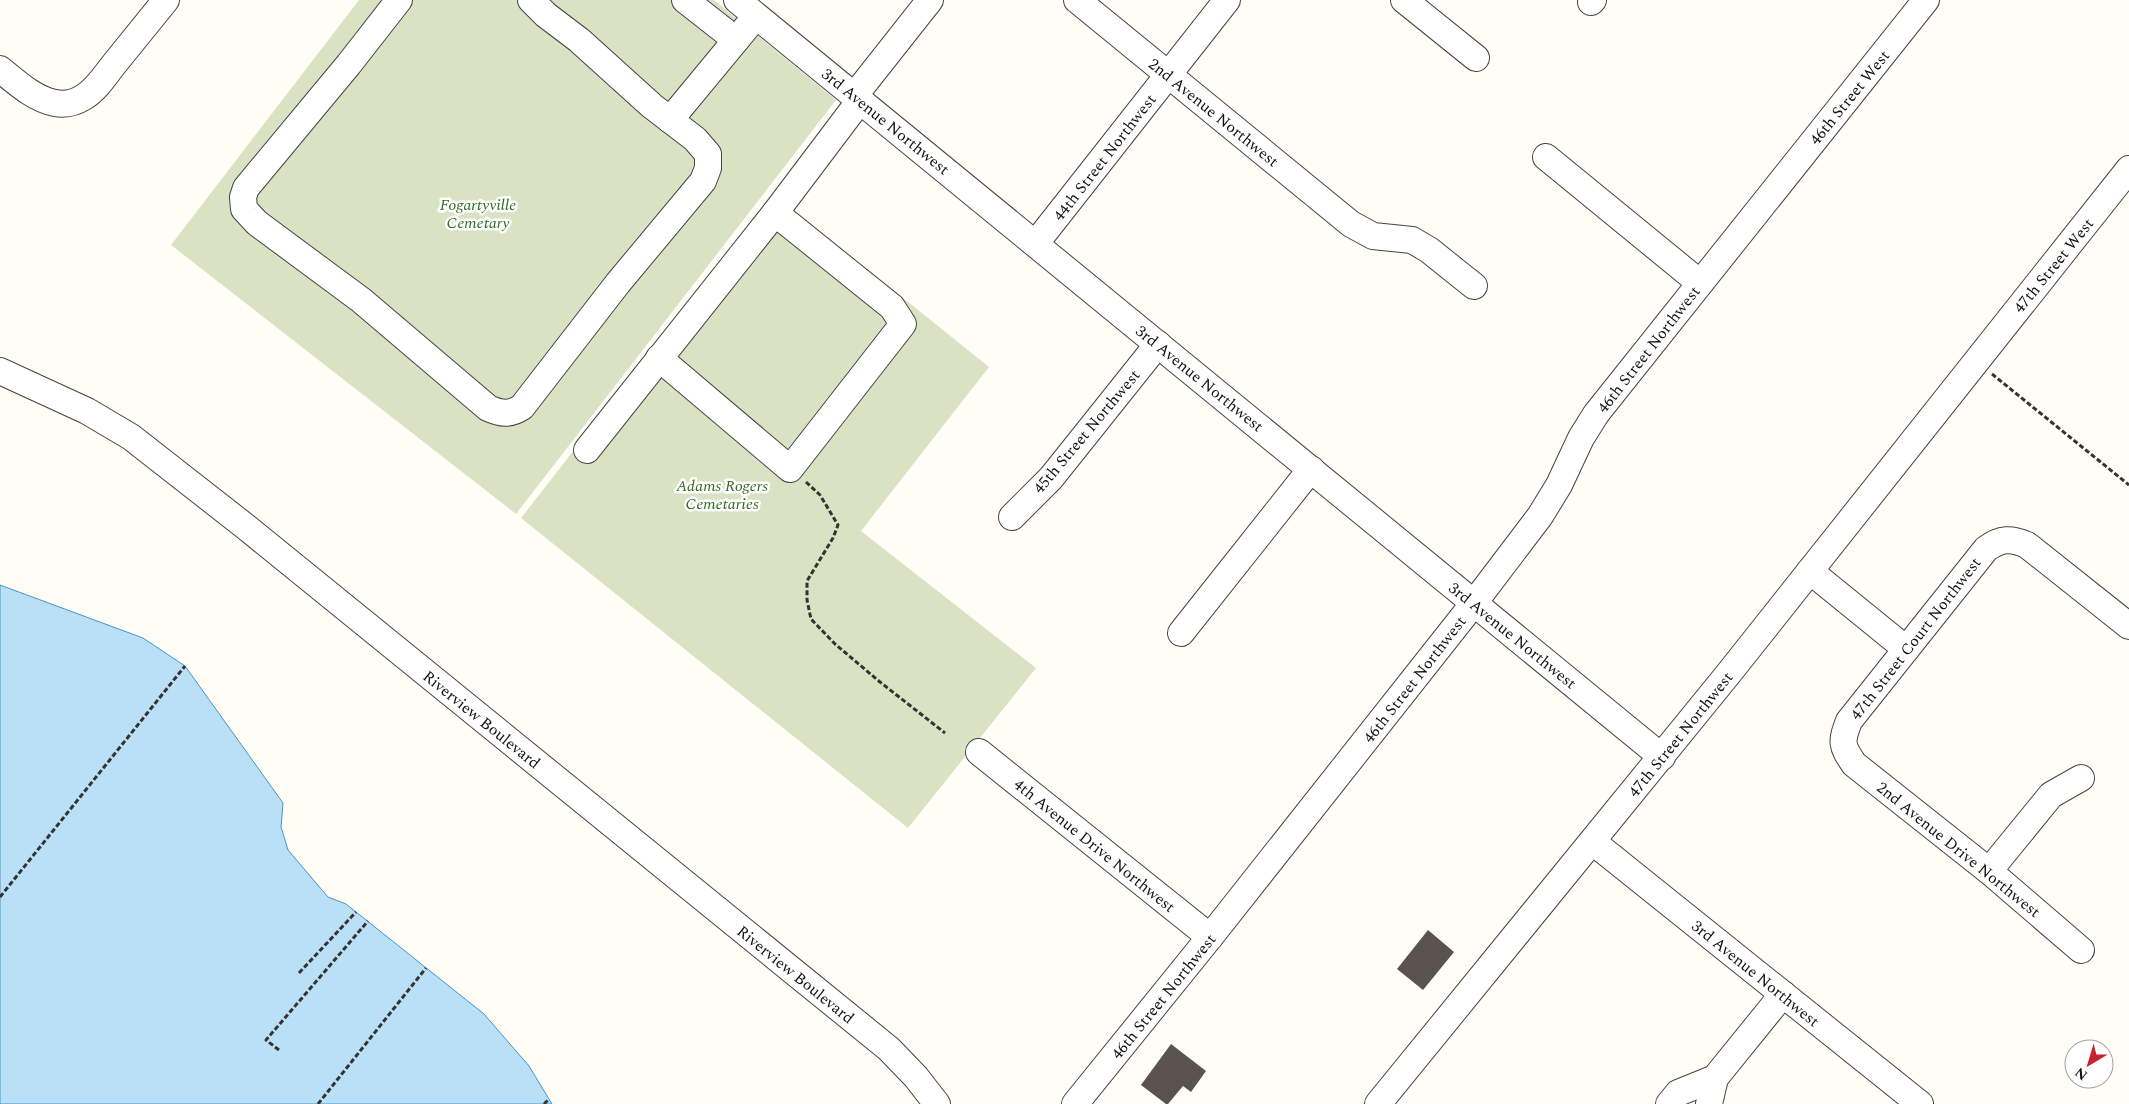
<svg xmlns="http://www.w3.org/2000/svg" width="2129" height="1104" viewBox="0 0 2129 1104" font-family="Spectral,serif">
  <rect width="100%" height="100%" fill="#fffdf5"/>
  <g fill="#d9e3c4">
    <polygon points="359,0 714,0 836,100 516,514 171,245"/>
    <polygon points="774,194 989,367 861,531 1036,668 908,828 521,518"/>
  </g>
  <polygon fill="#b9e0f7" stroke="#3f96cf" points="0,585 143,638 185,666 283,803 281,827 288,850 328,897 346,904 484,1014 529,1066 552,1104 0,1104"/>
  <g fill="#5a524d">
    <polygon points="1428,930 1454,952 1423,990 1397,969"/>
    <polygon points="1171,1044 1206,1071 1191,1092 1183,1086 1168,1104 1166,1104 1141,1085"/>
  </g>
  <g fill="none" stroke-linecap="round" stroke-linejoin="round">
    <defs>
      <g id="minor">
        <path d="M399,0L349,64L246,188L243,197L244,209L257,223L361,300L488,408C501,414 510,415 522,407L618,283L703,181L708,168V154L695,139L652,106L579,40L546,15L531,0"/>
        <polyline points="685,0 736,40"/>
        <polyline points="737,0 1662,757"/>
        <polyline points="1077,0 1351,224 1373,236 1412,240 1429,250 1474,286"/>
        <polyline points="1404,0 1476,58"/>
        <polyline points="1591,2 1593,0"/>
        <path d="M0,69C16,82 34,99 55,103C65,105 76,102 84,97C97,89 106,74 115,63C132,42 149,21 166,0"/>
        <polyline points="855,95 930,0"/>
        <polyline points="670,120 756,16"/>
        <polyline points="1546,157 1700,283"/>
        <polyline points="1036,243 1227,0"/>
        <polyline points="659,358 790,469 903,324 892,307 775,213"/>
        <polyline points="0,371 87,411 131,437 246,527 889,1049 916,1077 937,1104"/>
        <polyline points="587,450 775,213 855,107 855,95"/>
        <polyline points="1012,517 1051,478 1158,344"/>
        <polyline points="1810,571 1906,649"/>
        <polyline points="1181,633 1311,469"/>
        <polyline points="979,752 1210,937"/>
        <polyline points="1593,842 1920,1104"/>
        <polyline points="1989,871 2051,795 2081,778"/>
        <path d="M2081,950L1989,871L1854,764C1841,745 1841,742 1849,721L1986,549C2001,538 2011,538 2027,545L2129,626"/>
        <polyline points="1075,1104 1210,937 1474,603 1540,516 1559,485 1581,438 1596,414 1926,0"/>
        <polyline points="1378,1104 1729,673 2129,169"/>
        <polyline points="1669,1104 1678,1093 1715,1078"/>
        <polyline points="1709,1104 1715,1078 1783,994"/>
      </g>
    </defs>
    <use href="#minor" stroke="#444" stroke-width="28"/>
    <g stroke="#333" stroke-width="3" stroke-dasharray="5 2.5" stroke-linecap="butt">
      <polyline points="1992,374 2129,485"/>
      <polyline points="806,482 820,495 838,525 833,538 807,581 807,600 811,619 835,644 880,682 945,733"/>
      <polyline points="0,897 185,666"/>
      <polyline points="299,973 356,912"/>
      <polyline points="279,1050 266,1040 368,921"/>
      <polyline points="318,1104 426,968"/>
      <polyline points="544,1104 549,1099"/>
    </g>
    <use href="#minor" stroke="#fff" stroke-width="26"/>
  </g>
  <g text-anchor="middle" stroke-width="5" stroke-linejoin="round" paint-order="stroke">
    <g font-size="16" fill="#111" stroke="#fff">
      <text transform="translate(1849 97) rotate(-51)" y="6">46th Street West</text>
      <text transform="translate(1214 112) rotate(39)" y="6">2nd Avenue Northwest</text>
      <text transform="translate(886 121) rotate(39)" y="6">3rd Avenue Northwest</text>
      <text transform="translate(1104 157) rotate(-52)" y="6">44th Street Northwest</text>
      <text transform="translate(2053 265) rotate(-51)" y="6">47th Street West</text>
      <text transform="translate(1648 349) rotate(-52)" y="6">46th Street Northwest</text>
      <text transform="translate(1200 378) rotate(39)" y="6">3rd Avenue Northwest</text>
      <text transform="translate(1086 431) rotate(-50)" y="6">45th Street Northwest</text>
      <text transform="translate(1513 635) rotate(39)" y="6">3rd Avenue Northwest</text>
      <text transform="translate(1915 638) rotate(-52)" y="6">47th Street Court Northwest</text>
      <text transform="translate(1414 679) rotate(-52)" y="6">46th Street Northwest</text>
      <text transform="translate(482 719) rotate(39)" y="6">Riverview Boulevard</text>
      <text transform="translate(1680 734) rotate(-51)" y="6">47th Street Northwest</text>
      <text transform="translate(1095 845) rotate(39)" y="6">4th Avenue Drive Northwest</text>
      <text transform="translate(1959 849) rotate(39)" y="6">2nd Avenue Drive Northwest</text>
      <text transform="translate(1756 973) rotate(39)" y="6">3rd Avenue Northwest</text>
      <text transform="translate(796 974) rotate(39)" y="6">Riverview Boulevard</text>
      <text transform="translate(1163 996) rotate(-51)" y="6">46th Street Northwest</text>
    </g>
    <g font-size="16" font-style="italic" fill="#2f6b1f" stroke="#fff">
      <text x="478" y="210">Fogartyville<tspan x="478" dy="18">Cemetary</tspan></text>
      <text x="722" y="491">Adams Rogers<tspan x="722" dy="18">Cemetaries</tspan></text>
    </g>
  </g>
  <g transform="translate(2089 1064) rotate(218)"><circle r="24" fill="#ffffff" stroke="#a0a0a0"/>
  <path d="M0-4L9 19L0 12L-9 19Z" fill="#c4262e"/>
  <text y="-8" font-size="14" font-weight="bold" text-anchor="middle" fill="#111111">N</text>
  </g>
</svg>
